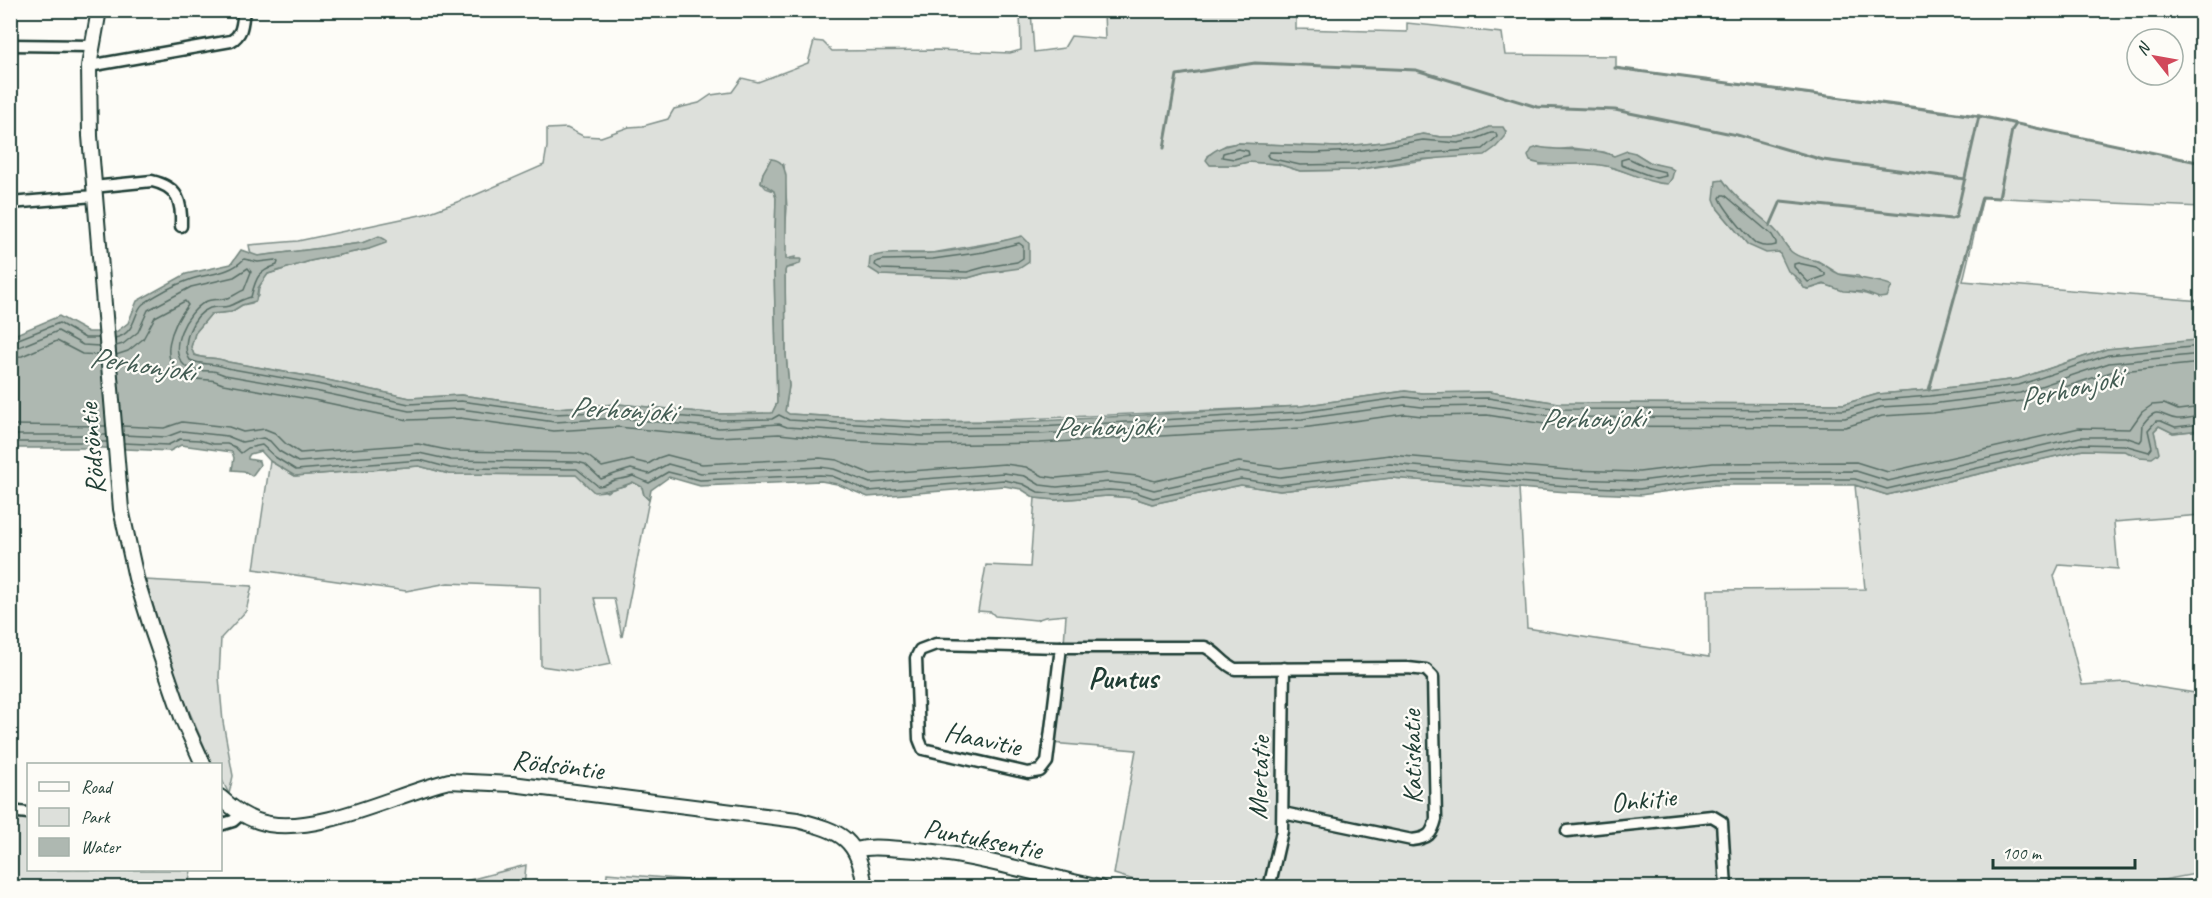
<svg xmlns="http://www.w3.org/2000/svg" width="2212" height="898" viewBox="0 0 2212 898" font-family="Caveat,sans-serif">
  <rect width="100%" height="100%" fill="#fdfcf7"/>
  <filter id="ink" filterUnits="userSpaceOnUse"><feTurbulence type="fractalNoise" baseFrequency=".0167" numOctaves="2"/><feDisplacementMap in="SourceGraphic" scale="12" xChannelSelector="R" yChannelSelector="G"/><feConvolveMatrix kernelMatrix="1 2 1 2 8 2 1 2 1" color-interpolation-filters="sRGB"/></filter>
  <g filter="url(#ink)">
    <g fill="#dde0db" stroke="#7e8e88" stroke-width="1.5" fill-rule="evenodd">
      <path d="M1020,11H1031L1034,52L1064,48L1071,36L1105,39L1104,11H1296V29L1407,32V23L1502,33L1505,55L1616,56V68L1999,120L2201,163V207L1983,197L1963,281L2201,301V341L2107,349L2018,379L1929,390L1878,394L1844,404L1559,403L1489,392L1422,393L1405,391L1301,406L983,421L924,422L789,414L785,412L789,386L786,355L785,271L786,268L793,267L795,257L786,259L784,247L787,208L784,165L771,159L763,173L761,182L766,188L774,191L776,198L774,267L777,403L772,413L719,414L618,404L556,408L461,395L410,398L318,378L228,362C215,356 206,360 194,355L191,347L195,333L211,314L231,312L242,305L252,303L258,296C258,287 261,281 268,274L310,261L369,249L379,237L362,243L258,256L251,255L249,245L298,241L425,214L473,196L544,165L547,147V129L567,128L583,136L601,137L629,127L643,126L668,119L674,109L699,103L711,95L732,92L742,78L758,82L808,63L814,41L823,42L832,51L937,50L1010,53L1021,50ZM1489,127L1438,158L1356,170L1300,171L1278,164L1248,162L1235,165H1211L1208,155L1226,145L1238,143L1337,147L1383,142L1423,134L1441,137H1458L1475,133ZM1538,147L1552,150L1573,148L1604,152L1614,156L1635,153L1651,163L1659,165L1640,177L1608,166L1589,163L1540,165ZM1723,180L1731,192L1782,240L1791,252L1801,258L1818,261L1839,274L1858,276L1863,280L1875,282H1881L1872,296C1863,292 1857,293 1849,291C1841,289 1833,285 1825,285C1819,284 1813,290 1807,289C1798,286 1784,259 1778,251L1748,245L1718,209ZM1008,240L1003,271L985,273L968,278L880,275L901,253H932Z"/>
      <polygon points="2159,426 2173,433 2201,430 2201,515 2114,522 2118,569 2059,565 2054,576 2082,685 2125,682 2201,694 2201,873 2121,888 1157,887 1114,874 1136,750 1051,743 1060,700 1066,615 1045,617 1036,620 995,616 991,612 978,611 986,565 1030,567 1035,498 1056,500 1108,496 1134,498 1152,504 1241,485 1280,491 1391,478 1519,488 1527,628 1709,657 1708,590 1865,589 1855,485 1887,495 2083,450 2124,451 2140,457 2158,453 2154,431"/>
      <path d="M270,461L295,476L419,466L449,474L577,475L607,492C616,486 624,488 633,482L642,487L644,495L649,500L622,637L614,598H594L611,664L575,671L541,666L540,587L448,583L406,591L254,569Z"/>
      <polygon points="145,580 252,586 246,611 221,638 219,677 223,722 233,776 229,794 221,778 220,764 213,764 209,757 180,690"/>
      <polygon points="10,816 28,819 28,870 191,870 188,887 11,887"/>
      <polygon points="526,865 524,887 455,887 458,883"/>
      <polygon points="607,873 772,887 606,887"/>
    </g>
    <g fill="#aeb8b1" stroke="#75877f" stroke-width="1.5">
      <path d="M1489,127H1503L1506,132L1505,137L1496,147L1485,155L1414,160L1356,170L1300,171L1278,164L1248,162L1235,165H1210L1206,160C1211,149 1227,145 1238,143L1337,147L1383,142L1423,134L1441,137H1458L1475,133Z"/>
      <path d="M1538,147C1564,152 1589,146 1614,156L1627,151L1635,153L1651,163L1669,167L1674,170L1672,178L1668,184C1644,183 1624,168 1600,165C1577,161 1551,169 1530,161L1528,156L1532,149Z"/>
      <path d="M771,159C782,160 784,166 786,176V259H801L800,264L786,268L785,271L786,355L789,386L785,411L789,414L924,422L1039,421L1301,406L1405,391L1422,393L1489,392L1559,403L1844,404L1878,394L1929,390L2018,379L2107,349L2196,340L2201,341V430L2173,433L2159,426L2154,431L2159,453L2152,458L2140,457L2124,451L2083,450L1887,495L1855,485H1714L1640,495L1567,492L1391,478L1280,491L1241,485L1152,504L1134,498L1108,496L1056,500L1035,498L1021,489L1004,486L868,497L837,484L821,481L700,486L669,477L651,490L649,500L644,495L642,487L633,482C626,486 603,492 594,492L576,475L449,474L419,466L295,476L270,461L261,451L250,454L248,457V459L259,461L260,465L252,476L244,471L232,470L234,458L232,452L181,445L170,451L103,448H11V334L14,335L59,316L88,332H116L128,323L137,301L186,274L231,264L241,250L258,256L362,243L379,236L386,240V243L369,249L310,261L268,274L258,288L256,301L242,305L231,312L211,314L195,333L191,347L194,355C206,360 215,356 228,362L318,378L410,398L461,395L556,408L618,404L719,414L772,413L777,403L774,267L776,198L774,191L761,182L763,173Z"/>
      <path d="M1723,180C1737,202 1759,213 1776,231C1783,238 1785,247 1793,253C1803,260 1811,258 1819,262C1826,265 1831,271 1839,274C1849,277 1886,281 1892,286L1887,297L1879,298L1863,292L1843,291L1824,284L1809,289L1804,288L1799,279L1788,271L1779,252L1766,253L1748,245L1718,209L1714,199L1716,181Z"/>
      <path d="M1022,236L1029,243V262L1020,268L985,273L968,278L880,275L869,268L870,257C890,251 909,255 930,253C961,251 992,244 1022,236Z"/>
    </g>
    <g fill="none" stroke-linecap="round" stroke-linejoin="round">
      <g stroke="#586e66" stroke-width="1.5">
        <polygon points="1491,133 1496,133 1497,137 1483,149 1414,154 1355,164 1300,165 1269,158 1267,155 1270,152 1314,153 1357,151 1423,140 1458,143 1476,139"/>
        <polygon points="1238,149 1248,151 1249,155 1234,159 1222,157 1223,153"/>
        <polygon points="1628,158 1649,168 1665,172 1666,176 1656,178 1621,165 1621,160"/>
        <path d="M1722,195H1725L1772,235L1776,242V245C1769,247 1763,247 1757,244C1749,239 1723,207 1720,198Z"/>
        <polygon points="1019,243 1023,246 1023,258 1017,262 985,267 967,272 881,269 875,265 876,262 883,260 933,259 984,252"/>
        <polygon points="1798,263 1816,267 1825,273 1825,276 1808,282 1794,267 1794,264"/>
        <path d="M115,338C137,333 133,312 143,304C156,295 174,285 189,280C208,273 229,275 244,259L258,262L275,260L278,262L277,265C257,272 256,278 251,297C242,299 236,304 229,306C223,308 217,306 210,308C192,315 180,344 190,360C203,366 212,362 227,368L317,384L409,404L461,401L555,414L618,411L719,420L772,419L779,415L789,420L924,428L1039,427L1302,412L1405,397L1422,399L1488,398L1559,409L1844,410L1879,400L1930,396L2019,385L2108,355L2202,346"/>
        <polyline points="10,340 16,340 59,323 85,338 99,338"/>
        <path d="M116,346L123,344L138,332L148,310L191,287L234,277L248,268L251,272L244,290C238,292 233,297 227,298C220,301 212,298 205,302C187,312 166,349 185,366C194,373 202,370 212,371C216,371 221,374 225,375L315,391L409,411L461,409L555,422L618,418L719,428L779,424L787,427L923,436L1039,434L1302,419L1405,405L1422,407L1488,406L1558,417L1845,418L1881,407L1931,404L2020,393L2109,363L2202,354"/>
        <polyline points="10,348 19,347 58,331 83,345 99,346"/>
        <path d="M116,355L128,351L143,339L155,317L185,301L188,305C173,324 154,363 187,377C195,380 201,379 210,380C214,380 219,383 223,384L314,400L408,420L460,418L554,431L618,427L718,437L779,434L847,441L923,445L1039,443L1302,428L1405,414L1422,416L1487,415L1558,426L1845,427L1882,416L1932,413L2022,401L2111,372L2202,363"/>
        <polyline points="10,357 22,356 57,341 82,354 100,355"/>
        <polyline points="10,425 106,426"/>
        <polyline points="122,426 164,428 182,422 229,427 243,432 265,429 275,433 286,444 300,453 418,444 452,451 578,453 588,456 602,467 632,460 648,464 658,458 667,455 702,464 820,458 837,460 871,474 1005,464 1026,467 1043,476 1056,478 1109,473 1137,476 1155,481 1239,462 1280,468 1390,455 1568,470 1639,472 1713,463 1856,462 1888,472 2079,428 2130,429 2142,412 2152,405 2164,404 2178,410 2202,407"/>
        <polyline points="10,435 107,435"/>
        <path d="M123,435L166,437L182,431L227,436L242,442L263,438L270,441L279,451L298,462L419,453L451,460L577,462L585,464L601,479C611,475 620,472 631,469L649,474L668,464L701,473L820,467L834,469L870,483L1004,473L1025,476L1040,485L1057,487L1109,482L1136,485L1154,490L1240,471L1280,477L1390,464L1568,479L1639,481L1713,472L1856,471L1888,481L2080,437H2125L2140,442L2142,439L2143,424C2158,404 2160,417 2177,419C2185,420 2193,416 2202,416"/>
        <polyline points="10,442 107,442"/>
        <path d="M124,443L168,445L180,439L199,440L213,444H227L235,447L241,453L248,448L262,445L275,457L296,470L420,460L450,468L577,469L598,486C605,486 606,484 612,481C617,479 626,479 633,476L649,483L668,472L700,480L820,475L832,476L869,491L1004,480L1023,484L1038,492L1056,494L1109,490L1135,492L1153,498L1241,479L1280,485L1391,472L1567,486L1639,489L1714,479H1855L1887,489L2081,444L2124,445L2149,452L2152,448L2148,430L2156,421H2161L2175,427L2202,424"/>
      </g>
      <g stroke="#75877f" stroke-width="3">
        <polyline points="1615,68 1979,116 2202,163"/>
        <polyline points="1164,148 1177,75 1255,63 1416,70 1537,107 1615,110 1737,135 1823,160 1965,179"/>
        <polyline points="1770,226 1781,201 1951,219 1956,217 1979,116"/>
        <polyline points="1929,390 1982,197 1999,198 2012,130 2016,124"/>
      </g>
      <defs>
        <g id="street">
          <polyline points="10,45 91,46"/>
          <path d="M89,66L231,41C243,34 242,24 244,10"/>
          <path d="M93,187L152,181C178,187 182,201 181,226"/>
          <polyline points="10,203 94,196"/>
          <polygon points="936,644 1061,647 1047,762 1040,771 1028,773 923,749 919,739 916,658 920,650"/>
          <path d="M1061,647H1205C1217,652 1222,663 1235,669L1408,668L1426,670L1433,677L1436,819C1432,835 1428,838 1412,840L1283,813"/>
          <polyline points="10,811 28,813"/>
          <polyline points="220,825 233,821 241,814"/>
          <polyline points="1567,831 1712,816 1722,822 1726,888"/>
          <polyline points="1269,888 1282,831 1284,668"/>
          <polyline points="2189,888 2202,885"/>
        </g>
        <g id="secondary">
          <polyline points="99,10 89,66 90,136 121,509 136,578 153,633 183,720 203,764"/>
          <path d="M220,797C234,810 250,821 269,824C322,833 396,794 449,781L512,784L797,820C843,832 858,838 865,888"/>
          <path d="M856,850C871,846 885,848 901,849C968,852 1034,874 1100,888"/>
        </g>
      </defs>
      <use href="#street" stroke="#1f3d34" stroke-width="15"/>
      <use href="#secondary" stroke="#1f3d34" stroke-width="18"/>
      <use href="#street" stroke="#fdfcf7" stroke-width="10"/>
      <use href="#secondary" stroke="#fdfcf7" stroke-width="14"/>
    </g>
  </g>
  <g text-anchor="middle" stroke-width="4.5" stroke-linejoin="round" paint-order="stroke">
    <g font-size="28" fill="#1f3d34" stroke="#fdfcf7">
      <text transform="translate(91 449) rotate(-95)" y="10">Rödsöntie</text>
      <text transform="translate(983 738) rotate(12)" y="10">Haavitie</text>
      <text transform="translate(1411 757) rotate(-91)" y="10">Katiskatie</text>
      <text transform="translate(558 764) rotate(7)" y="10">Rödsöntie</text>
      <text transform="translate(1258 778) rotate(-88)" y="10">Mertatie</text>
      <text transform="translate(1643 799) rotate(-6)" y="10">Onkitie</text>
      <text transform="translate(983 838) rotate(11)" y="10">Puntuksentie</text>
    </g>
    <g font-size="30" font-style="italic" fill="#435c53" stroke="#fdfcf7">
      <text transform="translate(142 364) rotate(8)" y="10">Perhonjoki</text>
      <text transform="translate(2070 388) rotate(-13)" y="10">Perhonjoki</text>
      <text transform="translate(622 409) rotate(3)" y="10">Perhonjoki</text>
      <text transform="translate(1592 418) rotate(-1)" y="10">Perhonjoki</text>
      <text transform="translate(1106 426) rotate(-1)" y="10">Perhonjoki</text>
    </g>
    <g font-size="30" font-weight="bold" fill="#1f3d34" stroke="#fdfcf7">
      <text x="1123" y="688">Puntus</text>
    </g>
  </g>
  <rect width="2212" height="898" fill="none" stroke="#fdfcf7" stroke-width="36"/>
  <rect x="18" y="18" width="2176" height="862" fill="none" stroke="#1f3d34" stroke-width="2" filter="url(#ink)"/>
  <rect x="27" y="763" width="195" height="108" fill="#fdfcf7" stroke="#a4b0a9" stroke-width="1.5"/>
  <rect x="39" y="782" width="30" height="9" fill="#fdfcf7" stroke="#a4b0a9" stroke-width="1.5"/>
  <text x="81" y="793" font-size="18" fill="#1f3d34">Road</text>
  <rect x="39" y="808" width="30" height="18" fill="#dde0db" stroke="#a4b0a9" stroke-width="1.5"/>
  <text x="81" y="823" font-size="18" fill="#1f3d34">Park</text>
  <rect x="39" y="838" width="30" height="18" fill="#aeb8b1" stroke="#a4b0a9" stroke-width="1.5"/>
  <text x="81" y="853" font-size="18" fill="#1f3d34">Water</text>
  <g transform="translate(2155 57) rotate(301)"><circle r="28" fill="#fdfcf7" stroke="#a4b0a9" stroke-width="1.5"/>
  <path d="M0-4.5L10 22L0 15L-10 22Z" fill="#d1495b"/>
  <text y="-9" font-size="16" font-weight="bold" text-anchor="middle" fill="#1f3d34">N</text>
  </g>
  <path d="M1993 859v9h142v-9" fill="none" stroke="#1f3d34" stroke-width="3"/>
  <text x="2002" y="859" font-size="18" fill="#1f3d34" stroke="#fdfcf7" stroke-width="4.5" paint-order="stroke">100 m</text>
</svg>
